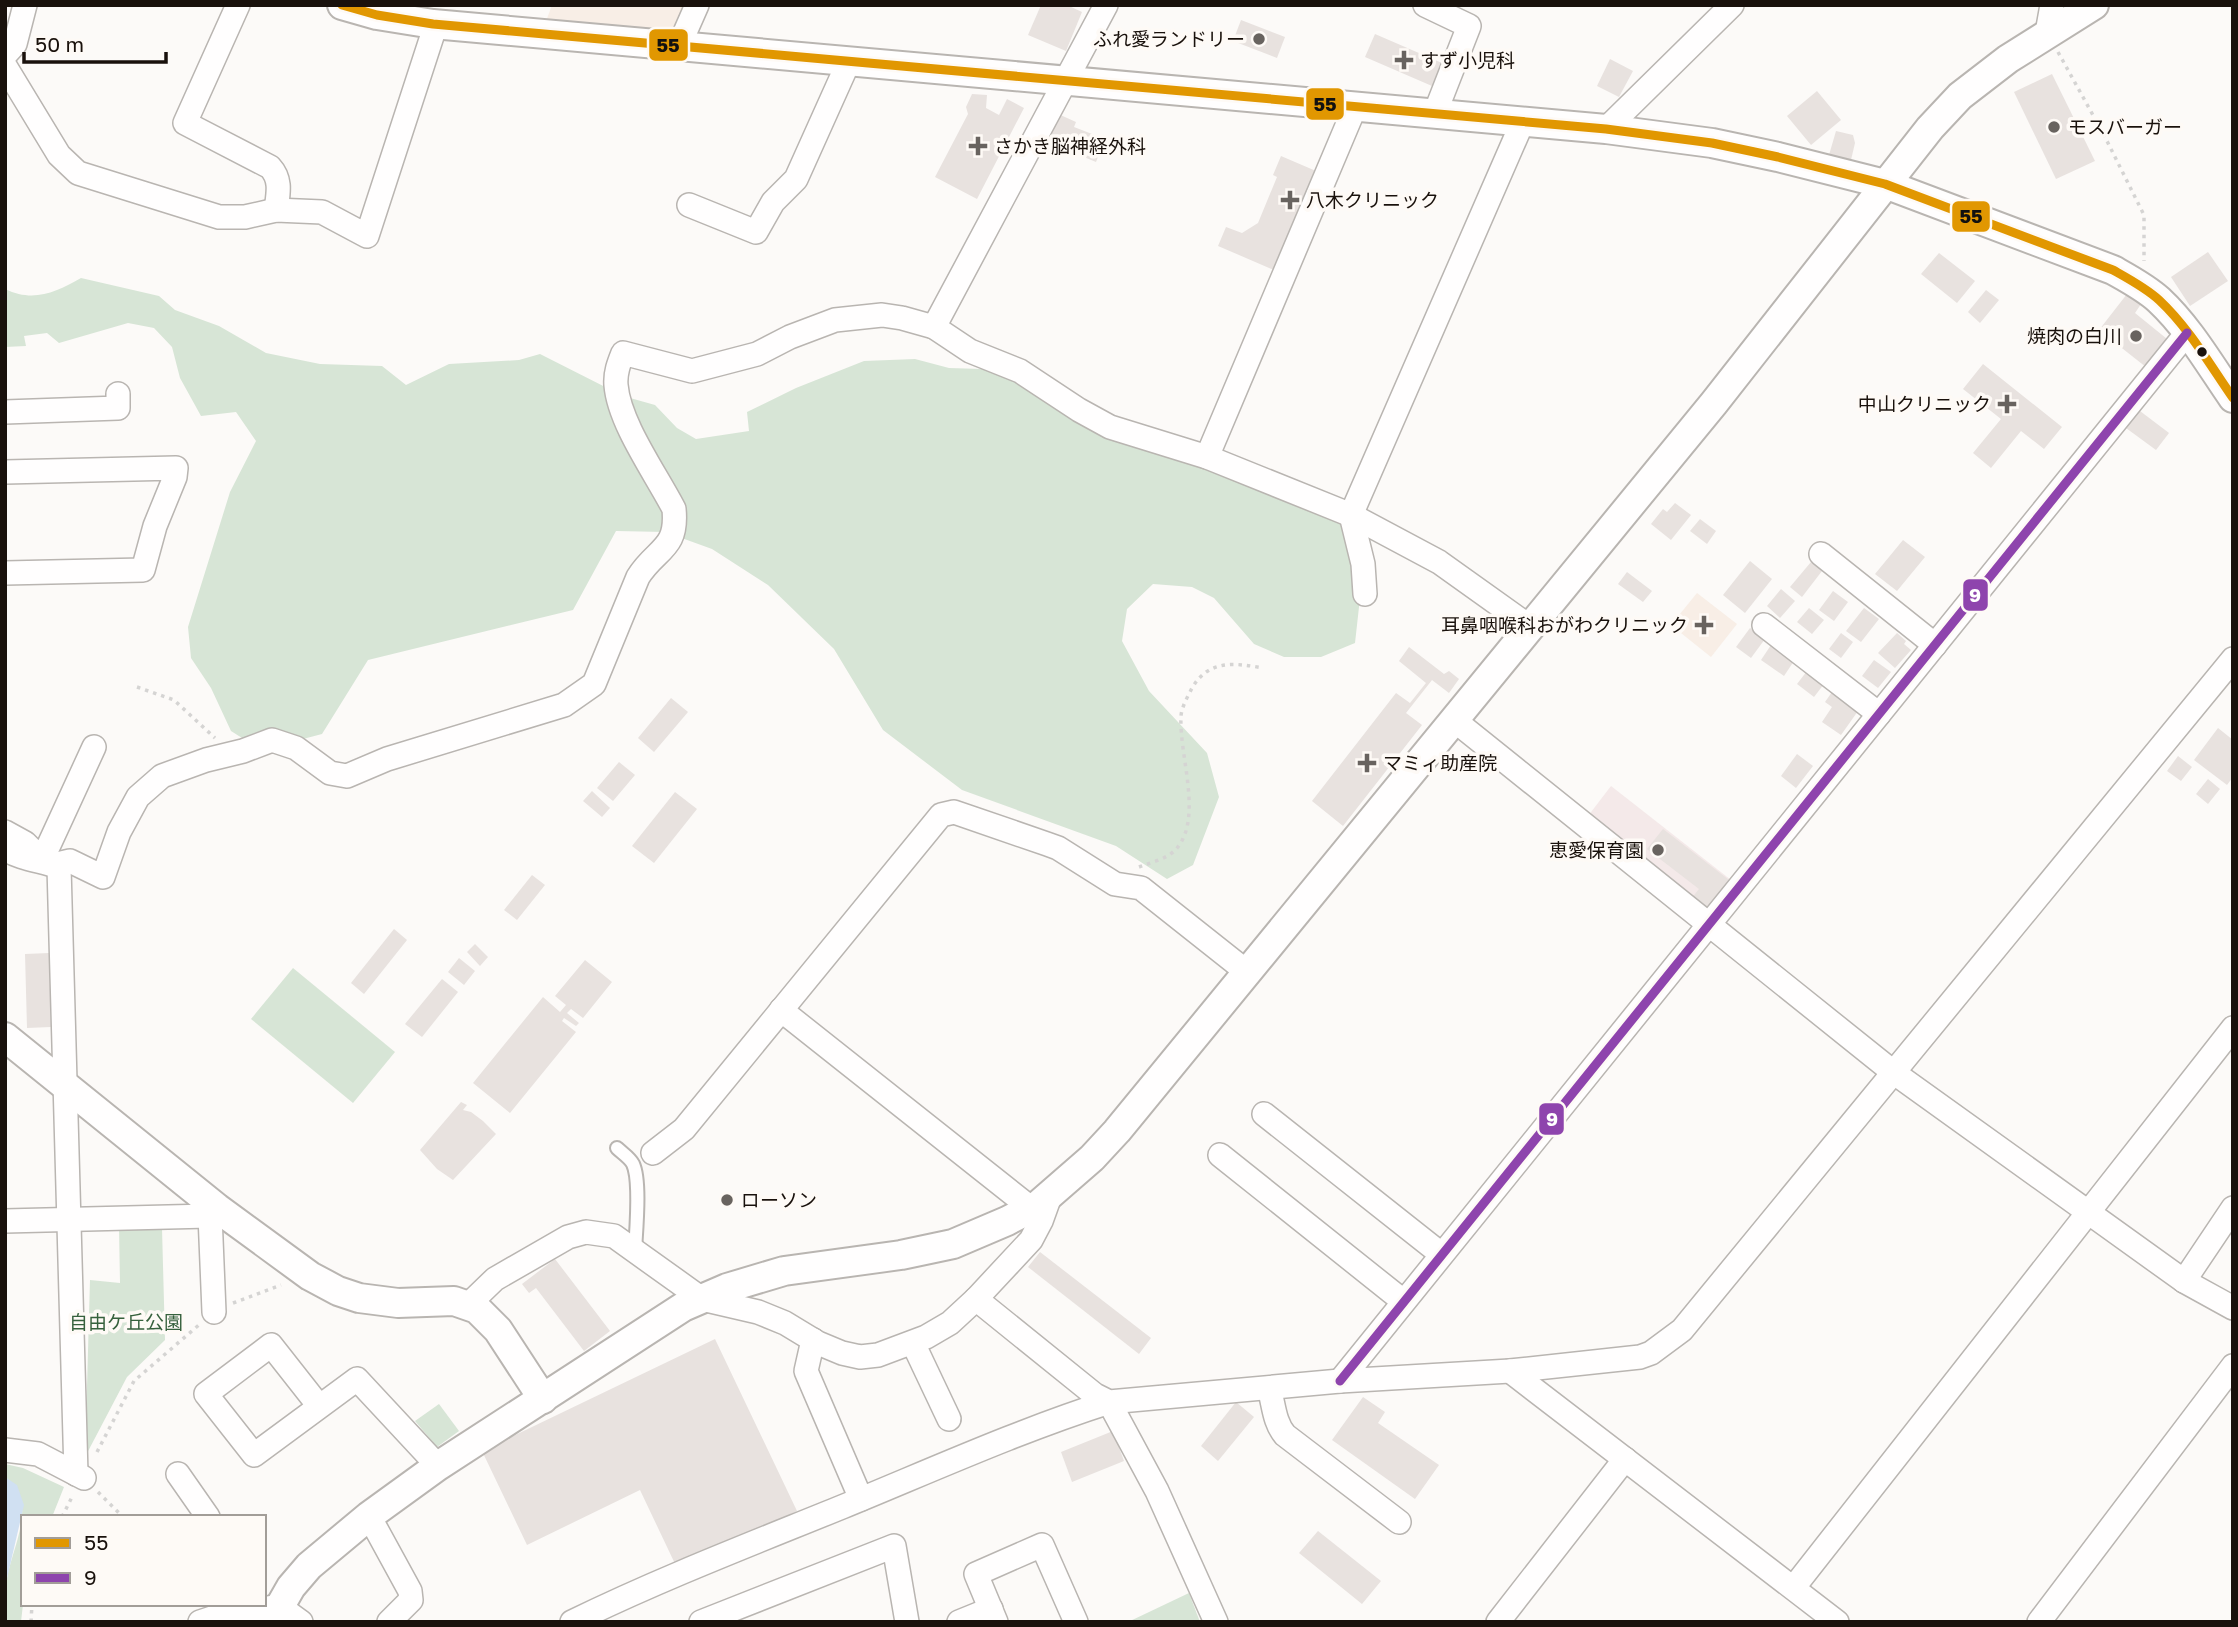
<svg xmlns="http://www.w3.org/2000/svg" width="2238" height="1627" viewBox="0 0 2238 1627" font-family="'Golos Text','Noto Sans JP',sans-serif">
  <rect width="100%" height="100%" fill="#fcfaf8"/>
  <g fill="#f8eee6">
    <polygon points="552,5 689,5 675,33 545,24"/>
    <polygon points="1697,593 1737,624 1711,657 1671,625"/>
  </g>
  <polygon fill="#f4e9e9" points="1611,786 1731,880 1705,913 1585,820"/>
  <g fill="#d7e5d6">
    <path d="M81,278L159,296L175,310L219,326L266,353L320,364L382,366L406,385L449,364L519,360L540,354L623,396L655,405L677,428L696,439L749,431L747,412L796,388L864,361L915,359L949,368L982,369L990,364L1341,516L1360,598L1355,643L1321,657H1284L1254,644L1214,598L1192,587L1153,584L1127,609L1122,641L1149,691L1207,753L1219,797L1193,865L1167,879L1116,846L962,790L883,730L834,649L768,585L712,549L665,532L616,531L573,610L368,660L322,734L261,750L231,731L211,688L191,658L188,627L230,492L256,441L236,412L201,416L180,378L172,347L154,328L128,323L59,343L47,333L24,336L26,346L5,347V289C34,303 56,292 81,278Z"/>
    <polygon points="293,968 395,1052 353,1103 251,1019"/>
    <polygon points="119,1227 162,1228 165,1340 127,1377 85,1457 90,1280 120,1283"/>
    <polygon points="439,1404 459,1431 437,1447 415,1421"/>
    <path d="M5,1464L23,1468L64,1487L52,1517H23V1604L21,1622H5C5,1607 4,1592 7,1578C13,1545 39,1501 5,1477Z"/>
    <polygon points="1189,1593 1200,1622 1128,1622"/>
  </g>
  <polygon fill="#d0e0f2" points="5,1477 17,1485 24,1505 5,1587"/>
  <g fill="#e8e2df">
    <polygon points="1041,5 1067,5 1082,12 1066,51 1028,35"/>
    <polygon points="1241,20 1285,37 1277,58 1233,41"/>
    <polygon points="1375,34 1442,63 1432,86 1365,57"/>
    <polygon points="1610,59 1633,71 1619,97 1597,86"/>
    <polygon points="2052,74 2095,161 2056,179 2014,92"/>
    <polygon points="1817,91 1841,120 1811,145 1787,116"/>
    <polygon points="972,94 987,95 986,108 999,115 1007,99 1024,108 977,199 935,177 968,114 966,107"/>
    <polygon points="1056,113 1076,122 1074,127 1105,139 1096,162 1045,141"/>
    <polygon points="1836,131 1853,135 1855,143 1851,160 1829,155"/>
    <polygon points="1281,156 1323,174 1281,273 1218,246 1226,227 1242,233 1258,223 1277,177 1273,175"/>
    <polygon points="2208,252 2228,281 2190,306 2171,277"/>
    <polygon points="1939,253 1975,281 1957,303 1921,274"/>
    <polygon points="1986,290 1999,300 1980,323 1968,312"/>
    <polygon points="2127,294 2141,304 2135,313 2172,343 2151,371 2099,330"/>
    <polygon points="1983,364 2062,427 2044,449 2021,431 1991,468 1973,453 2001,419 1963,389"/>
    <polygon points="2140,411 2169,433 2156,450 2126,428"/>
    <polygon points="1675,503 1691,515 1671,540 1651,524 1663,509 1667,512"/>
    <polygon points="1700,519 1716,531 1707,544 1690,531"/>
    <polygon points="1903,540 1925,557 1897,591 1875,574"/>
    <polygon points="1750,561 1772,579 1745,613 1723,595"/>
    <polygon points="1811,562 1822,571 1802,597 1790,587"/>
    <polygon points="1627,572 1652,591 1643,602 1618,584"/>
    <polygon points="1781,589 1795,601 1780,618 1767,606"/>
    <polygon points="1833,591 1848,602 1834,621 1819,610"/>
    <polygon points="1809,608 1824,620 1812,634 1797,622"/>
    <polygon points="1864,608 1879,619 1861,642 1846,631"/>
    <polygon points="1750,628 1765,639 1751,658 1736,647"/>
    <polygon points="1841,633 1853,642 1841,658 1829,649"/>
    <polygon points="1897,633 1906,641 1904,644 1911,650 1895,668 1878,653"/>
    <polygon points="1771,645 1794,661 1784,676 1761,660"/>
    <polygon points="1409,647 1444,674 1449,671 1459,679 1449,693 1432,680 1406,713 1422,725 1343,826 1312,801 1396,693 1410,703 1426,683 1399,661"/>
    <polygon points="1874,660 1891,672 1878,688 1862,676"/>
    <polygon points="1807,671 1824,684 1814,697 1797,684"/>
    <polygon points="1832,692 1858,711 1841,735 1822,722 1832,707 1825,702"/>
    <polygon points="671,698 688,712 654,752 638,738"/>
    <polygon points="2218,728 2233,740 2233,777 2227,785 2194,760"/>
    <polygon points="1797,754 1813,766 1796,788 1781,776"/>
    <polygon points="2178,756 2192,767 2181,781 2167,771"/>
    <polygon points="619,762 635,775 613,801 597,788"/>
    <polygon points="2208,779 2220,789 2208,804 2196,794"/>
    <polygon points="592,791 610,808 602,817 583,801"/>
    <polygon points="675,792 697,809 654,863 632,846"/>
    <polygon points="1663,829 1729,880 1706,910 1691,899 1699,889 1647,849"/>
    <polygon points="532,875 545,885 517,920 504,910"/>
    <polygon points="394,929 407,940 364,994 351,983"/>
    <polygon points="475,944 488,957 480,966 467,952"/>
    <polygon points="49,953 51,1027 27,1028 25,954"/>
    <polygon points="459,958 475,971 464,985 448,972"/>
    <polygon points="585,960 612,982 583,1018 571,1009 567,1013 579,1023 576,1026 564,1018 562,1021 576,1032 510,1113 473,1083 543,997 560,1012 566,1005 555,996"/>
    <polygon points="442,979 458,992 422,1037 405,1024"/>
    <polygon points="461,1102 467,1105 463,1110 471,1112 483,1121 496,1134 453,1180 437,1169 420,1150"/>
    <polygon points="1040,1252 1151,1338 1139,1354 1028,1267"/>
    <polygon points="555,1259 610,1331 584,1351 536,1288 529,1293 522,1284"/>
    <polygon points="715,1339 797,1511 677,1568 640,1490 527,1545 482,1451"/>
    <polygon points="1363,1397 1385,1412 1378,1423 1439,1465 1415,1499 1332,1440"/>
    <polygon points="1236,1402 1254,1417 1218,1461 1201,1446"/>
    <polygon points="1113,1431 1124,1461 1072,1482 1061,1452"/>
    <polygon points="1318,1531 1381,1581 1362,1604 1299,1553"/>
  </g>
  <g fill="none" stroke-linecap="round" stroke-linejoin="round">
    <defs>
      <path id="service" d="M617,1148C622,1153 630,1158 633,1164C641,1181 636,1231 635,1251"/>
      <g id="minor">
        <path d="M238,5L185,123L270,167C282,180 278,194 276,210"/>
        <polyline points="1425,5 1469,26 1435,113"/>
        <polyline points="2047,33 2052,5"/>
        <polyline points="679,46 697,5"/>
        <polyline points="5,55 15,44 25,5"/>
        <polyline points="5,66 59,155 78,173 219,217 245,217 276,210 322,212 367,236 436,24"/>
        <polyline points="1606,129 1732,5"/>
        <polyline points="689,205 756,232 773,202 796,179 849,61"/>
        <polyline points="934,327 1106,5"/>
        <polyline points="5,412 118,408 118,394"/>
        <polyline points="1207,457 1355,107"/>
        <polyline points="5,472 176,468 175,477 155,526 143,570 5,573"/>
        <polyline points="1821,554 1935,645"/>
        <polyline points="1365,594 1363,564 1351,515 1523,121"/>
        <polyline points="1764,625 1879,714"/>
        <polyline points="1454,720 1893,1072 2184,1281 2233,1308"/>
        <polyline points="5,832 25,843 42,860 94,747"/>
        <path d="M5,849C23,860 40,860 59,867L76,1474"/>
        <path d="M53,865L70,861L103,877L119,832L138,797L162,776L206,760L243,751L272,740L296,748L330,773L347,776L387,759L564,705L594,684L638,577C656,548 678,550 674,509C656,474 619,423 616,385C615,373 619,363 623,353L692,371L757,354L790,337L835,320L882,315L902,318L934,327L970,351L1020,371L1079,410L1110,427L1207,457L1351,515L1439,562L1530,627"/>
        <polyline points="781,1010 1032,1209"/>
        <polyline points="1264,1114 1441,1254"/>
        <polyline points="653,1153 684,1129 941,815 954,812 1047,844 1058,848 1115,884 1141,888 1247,972"/>
        <polyline points="1220,1155 1403,1301"/>
        <polyline points="210,1215 214,1312"/>
        <polyline points="5,1221 209,1216 217,1208"/>
        <polyline points="2184,1281 2233,1208"/>
        <polyline points="976,1299 1095,1395 1109,1402 1340,1381 1510,1371 1640,1357 1651,1353 1682,1330 2233,659"/>
        <polyline points="467,1306 495,1279 568,1237 586,1232 614,1236 702,1299 758,1312 785,1323 818,1343 842,1353 860,1357 878,1355 926,1337 950,1323 976,1299 1031,1240 1041,1221 1050,1196"/>
        <polyline points="813,1340 806,1371 861,1499"/>
        <polyline points="913,1343 949,1419"/>
        <polyline points="1510,1371 1837,1622"/>
        <polyline points="1340,1381 2187,333"/>
        <path d="M1269,1388C1274,1405 1274,1422 1285,1435L1399,1522"/>
        <polyline points="319,1406 271,1345 206,1394 254,1455 357,1379 438,1466"/>
        <polyline points="5,1450 38,1454 84,1478"/>
        <polyline points="178,1474 208,1517"/>
        <polyline points="369,1516 410,1591 411,1600 389,1622"/>
        <polyline points="1794,1587 2233,1028"/>
        <polyline points="200,1622 215,1617 279,1606 301,1622"/>
        <path d="M572,1622C660,1579 751,1544 842,1507C930,1471 1018,1431 1109,1402L1157,1491L1216,1622"/>
        <polyline points="701,1622 894,1546 907,1622"/>
        <polyline points="959,1622 991,1609"/>
        <polyline points="996,1622 976,1574 1042,1545 1076,1622"/>
        <polyline points="1498,1622 1625,1459"/>
        <polyline points="2039,1622 2233,1366"/>
      </g>
      <g id="tertiary">
        <path d="M342,5L377,15L433,24L1606,129L1712,143L1778,157L1885,184L2113,270C2129,279 2146,288 2159,300C2189,328 2210,365 2233,398"/>
        <polyline points="5,1037 217,1208 310,1276 338,1291 359,1298 398,1303 454,1301 477,1309 498,1330 543,1399"/>
        <polyline points="271,1622 291,1587 309,1566 369,1516 438,1466 683,1307 727,1288 784,1271 901,1255 953,1244 1007,1221 1038,1205 1092,1158 1117,1131 1714,403 1930,128 1960,96 2008,59 2094,5"/>
      </g>
    </defs>
    <use href="#service" stroke="#b9b5b1" stroke-width="16"/>
    <use href="#minor" stroke="#b9b5b1" stroke-width="26"/>
    <use href="#tertiary" stroke="#b9b5b1" stroke-width="32"/>
    <g stroke="#d5d4d3" stroke-width="3.5" stroke-dasharray="3.5 5" stroke-linecap="butt">
      <polyline points="2058,52 2104,135 2144,215 2144,261"/>
      <polyline points="137,687 174,700 215,738"/>
      <path d="M1139,867C1152,862 1168,859 1177,848C1203,817 1179,755 1181,717C1181,708 1188,696 1192,688C1209,659 1235,663 1263,668"/>
      <polyline points="233,1303 281,1285"/>
      <polyline points="97,1452 134,1381 200,1324"/>
      <polyline points="98,1492 123,1517"/>
      <polyline points="62,1517 73,1495"/>
      <polyline points="31,1622 32,1604"/>
    </g>
    <use href="#service" stroke="#fffefe" stroke-width="12"/>
    <use href="#minor" stroke="#fffefe" stroke-width="23"/>
    <use href="#tertiary" stroke="#fffefe" stroke-width="28"/>
    <defs>
      <path id="bus-1" d="M342,5L377,15L433,24L1606,129L1712,143L1778,157L1885,184L2113,270C2129,279 2146,288 2159,300C2189,328 2210,365 2233,398"/>
      <polyline id="bus-2" points="1340,1381 2187,333"/>
    </defs>
    <use href="#bus-1" stroke="#fefaf6" stroke-width="14"/>
    <use href="#bus-2" stroke="#fefaf6" stroke-width="14"/>
    <use href="#bus-1" stroke="#e19701" stroke-width="9"/>
    <use href="#bus-2" stroke="#8e44ad" stroke-width="9"/>
  </g>
  <g fill="#68635f" stroke="#fefaf6" stroke-width="2.5">
    <circle cx="1259" cy="39" r="7"/>
    <path d="M1400.5 49.5h7v7h7v7h-7v7h-7v-7h-7v-7h7z"/>
    <circle cx="2054" cy="127" r="7"/>
    <path d="M974.5 135.5h7v7h7v7h-7v7h-7v-7h-7v-7h7z"/>
    <path d="M1286.5 189.5h7v7h7v7h-7v7h-7v-7h-7v-7h7z"/>
    <circle cx="2136" cy="336" r="7"/>
    <path d="M2003.5 393.5h7v7h7v7h-7v7h-7v-7h-7v-7h7z"/>
    <path d="M1700.5 614.5h7v7h7v7h-7v7h-7v-7h-7v-7h7z"/>
    <path d="M1363.5 752.5h7v7h7v7h-7v7h-7v-7h-7v-7h7z"/>
    <circle cx="1658" cy="850" r="7"/>
    <circle cx="727" cy="1200" r="7"/>
  </g>
  <circle fill="#19110c" stroke="#fefaf6" stroke-width="2.5" cx="2202" cy="352" r="6"/>
  <g text-anchor="middle" stroke-width="7" stroke-linejoin="round" paint-order="stroke">
    <g font-size="19" fill="#19110c" stroke="#fefaf6" text-anchor="start">
      <text x="1245" y="46" text-anchor="end">ふれ愛ランドリー</text>
      <text x="1420" y="67">すず小児科</text>
      <text x="2068" y="134">モスバーガー</text>
      <text x="994" y="153">さかき脳神経外科</text>
      <text x="1306" y="207">八木クリニック</text>
      <text x="2122" y="343" text-anchor="end">焼肉の白川</text>
      <text x="1991" y="411" text-anchor="end">中山クリニック</text>
      <text x="1688" y="632" text-anchor="end">耳鼻咽喉科おがわクリニック</text>
      <text x="1383" y="770">マミィ助産院</text>
      <text x="1644" y="857" text-anchor="end">恵愛保育園</text>
      <text x="741" y="1207">ローソン</text>
    </g>
    <g font-size="19" fill="#36613d" stroke="#fefaf6">
      <text x="126" y="1329">自由ケ丘公園</text>
    </g>
  </g>
  <g stroke="#fefaf6" stroke-width="2.5">
    <rect x="648" y="28" width="41" height="34" rx="7" fill="#e19701"/>
    <rect x="1305" y="87" width="40" height="34" rx="7" fill="#e19701"/>
    <rect x="1951" y="200" width="40" height="33" rx="7" fill="#e19701"/>
    <rect x="1962" y="578" width="27" height="34" rx="7" fill="#8e44ad"/>
    <rect x="1538" y="1102" width="27" height="34" rx="7" fill="#8e44ad"/>
  </g>
  <g font-size="19" text-anchor="middle" font-weight="bold" fill="#fff">
    <text x="1975" y="602">9</text>
    <text x="1552" y="1126">9</text>
  </g>
  <g font-size="19" text-anchor="middle" font-weight="bold" fill="#111">
    <text x="668" y="52">55</text>
    <text x="1325" y="111">55</text>
    <text x="1971" y="223">55</text>
  </g>
  <rect width="2238" height="1627" fill="none" stroke="#19110c" stroke-width="14"/>
  <rect x="21" y="1515" width="245" height="91" fill="#fefaf6" stroke="#a29d98" stroke-width="2"/>
  <rect x="35" y="1538" width="35" height="10" fill="#e19701" stroke="#a29d98" stroke-width="2"/>
  <text x="84" y="1550" font-size="21" fill="#19110c">55</text>
  <rect x="35" y="1573" width="35" height="10" fill="#8e44ad" stroke="#a29d98" stroke-width="2"/>
  <text x="84" y="1585" font-size="21" fill="#19110c">9</text>
  <path d="M24 52v10h142v-10" fill="none" stroke="#19110c" stroke-width="3.5"/>
  <text x="35" y="52" font-size="21" fill="#19110c" stroke="#fefaf6" stroke-width="5" paint-order="stroke">50 m</text>
</svg>
